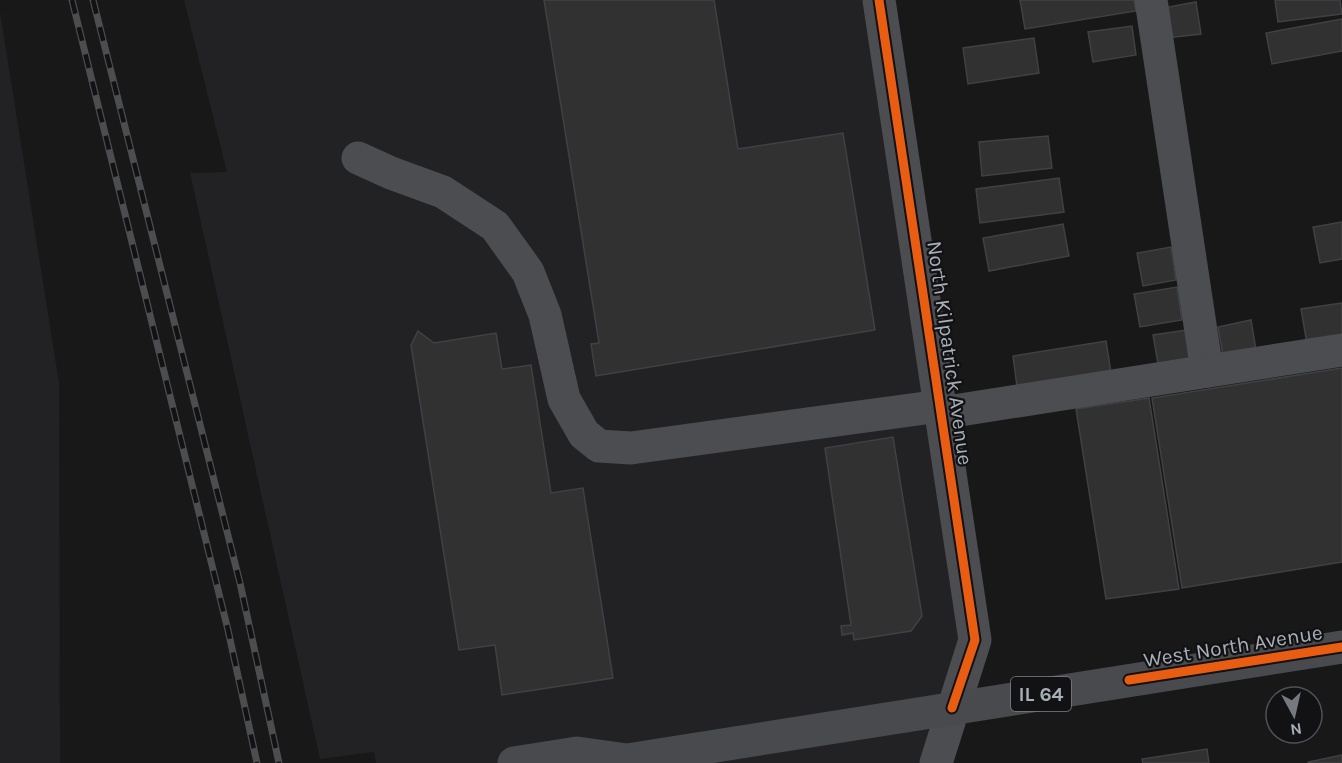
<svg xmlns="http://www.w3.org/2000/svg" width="1342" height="763" viewBox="0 0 1342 763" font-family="Karla,sans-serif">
  <rect width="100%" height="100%" fill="#181818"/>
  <g fill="#222224">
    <polygon points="184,0 865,0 963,633 925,763 376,763 374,752 320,759 190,173 227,172"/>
    <polygon points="0,12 59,383 60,763 0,763"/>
  </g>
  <g fill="#313132" stroke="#404144" stroke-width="1.5">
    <polygon points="544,0 714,0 738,149 843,133 875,330 596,376 591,344 599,343"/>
    <polygon points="1020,0 1134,0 1136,11 1025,29"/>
    <polygon points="1275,0 1340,0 1342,14 1278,22"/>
    <polygon points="1196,2 1201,34 1166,38 1163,8"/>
    <polygon points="1342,19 1342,51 1272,64 1266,33"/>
    <polygon points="1132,26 1136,55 1093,62 1088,32"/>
    <polygon points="1034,38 1039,73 968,84 963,48"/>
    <polygon points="1048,136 1052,168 982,176 979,142"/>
    <polygon points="1059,178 1064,212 980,223 976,189"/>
    <polygon points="1342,222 1342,259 1320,263 1313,227"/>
    <polygon points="1063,224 1069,256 989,271 983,238"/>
    <polygon points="1171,247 1176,280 1143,286 1137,253"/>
    <polygon points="1177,287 1182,320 1140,327 1134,294"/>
    <polygon points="1342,303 1342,339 1307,344 1301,309"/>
    <polygon points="1251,320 1256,350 1223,356 1218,327"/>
    <polygon points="1186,330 1192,364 1159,369 1153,335"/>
    <polygon points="418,331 434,343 496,333 502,369 531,365 551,493 583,488 613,678 502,695 495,645 459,650 411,345"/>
    <polygon points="1106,341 1112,379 1018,394 1013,356"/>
    <polygon points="1342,368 1342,562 1182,588 1152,398"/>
    <polygon points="1149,398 1179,589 1106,599 1076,409"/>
    <polygon points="893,437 922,616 911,631 854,640 853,633 842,635 841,626 851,625 825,448"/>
    <polygon points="1207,749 1209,763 1143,763 1142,759"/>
    <polygon points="1342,755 1342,763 1308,763 1308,762"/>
  </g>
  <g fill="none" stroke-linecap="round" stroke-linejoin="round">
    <g stroke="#4c4d51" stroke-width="33">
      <polyline points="879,0 975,640 936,763"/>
      <polyline points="1151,0 1207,371"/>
      <polyline points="358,158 391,173 443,192 495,226 528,272 545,315 564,399 584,434 599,446 631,448 940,406"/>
      <polyline points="941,413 1342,350"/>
    </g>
    <polyline stroke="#494a4d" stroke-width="33" points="514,763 577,753 627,760 1342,647"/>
    <defs>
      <g id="rail">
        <polyline points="72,0 228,630 257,763"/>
        <polyline points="93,0 240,583 279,763"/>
      </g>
    </defs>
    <use href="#rail" stroke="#4c4d4f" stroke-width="7"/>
    <use href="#rail" stroke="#121214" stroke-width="4.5" stroke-dasharray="14" stroke-linecap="butt"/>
    <defs>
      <g id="cycleway">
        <polyline points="879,0 975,640 952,708"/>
        <polyline points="1129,680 1342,647"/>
      </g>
    </defs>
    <use href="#cycleway" stroke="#121214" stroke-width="13"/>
    <use href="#cycleway" stroke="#e95d12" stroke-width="9"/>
  </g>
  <g text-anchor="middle" stroke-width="4.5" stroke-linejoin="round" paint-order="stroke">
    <rect fill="#121214" stroke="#7c8087" stroke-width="1.5" x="1011" y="677" width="60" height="34" rx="4.5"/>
    <g font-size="20" font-weight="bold" fill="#a9afb8">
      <text x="1041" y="701">IL 64</text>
    </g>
    <g font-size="21" fill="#a9afb8" stroke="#121214">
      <text transform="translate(950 353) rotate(82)" y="7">North Kilpatrick Avenue</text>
      <text transform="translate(1233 646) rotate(-9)" y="7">West North Avenue</text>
    </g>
  </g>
  <g transform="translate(1294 715) rotate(172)"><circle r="28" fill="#121214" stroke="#4e5156" stroke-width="1.5"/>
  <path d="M0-4.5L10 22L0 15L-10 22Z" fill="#767a80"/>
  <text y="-9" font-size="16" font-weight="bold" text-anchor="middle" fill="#a9afb8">N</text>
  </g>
</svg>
